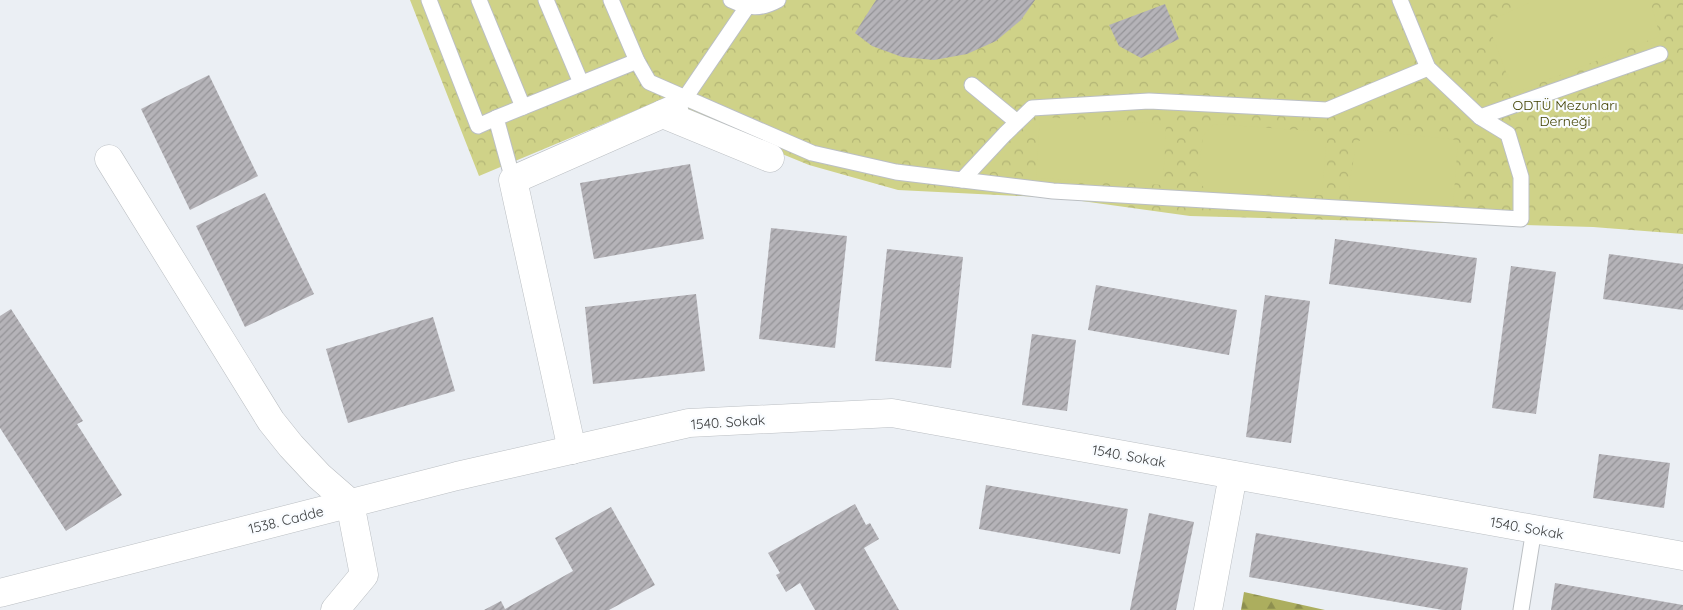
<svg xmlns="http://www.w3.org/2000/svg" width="1683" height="610" viewBox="0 0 1683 610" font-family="Quicksand,sans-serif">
  <defs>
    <pattern id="forest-firs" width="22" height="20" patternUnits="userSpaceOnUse" patternTransform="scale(1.25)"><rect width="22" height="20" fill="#acae5e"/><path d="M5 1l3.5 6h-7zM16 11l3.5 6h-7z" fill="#8d8f4f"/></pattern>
    <pattern id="park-crowns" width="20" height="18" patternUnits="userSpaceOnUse" patternTransform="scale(1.25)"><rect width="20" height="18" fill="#cfd288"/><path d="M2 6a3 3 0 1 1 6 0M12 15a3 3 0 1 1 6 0" fill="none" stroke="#b3b576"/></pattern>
    <pattern id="building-hatch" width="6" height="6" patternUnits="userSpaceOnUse" patternTransform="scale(1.25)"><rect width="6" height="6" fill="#b5b3b8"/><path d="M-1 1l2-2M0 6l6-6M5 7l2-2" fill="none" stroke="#949397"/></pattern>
  </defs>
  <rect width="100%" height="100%" fill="#ebeff4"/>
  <polygon fill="url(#forest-firs)" points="1244,592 1325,610 1241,610"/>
  <polygon fill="url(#park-crowns)" points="410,0 1683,0 1683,234 1593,227 1190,216 1060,198 898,190 809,165 656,102 479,176"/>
  <g fill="#cfd288">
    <polygon points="1528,0 1650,0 1660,36 1514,93 1487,22 1529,3"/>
    <polygon points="1040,117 1166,124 1163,185 1036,178"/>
    <polygon points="1214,124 1327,132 1322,195 1208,191 1197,181 1203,136"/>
    <polygon points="1374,131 1458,140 1453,207 1362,203 1349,188 1356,143"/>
  </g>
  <g fill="url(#building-hatch)">
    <polygon points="876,0 1035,0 1021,20 996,41 967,54 934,60 902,57 872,46 855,33"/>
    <polygon points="1165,4 1179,39 1141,58 1119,46 1109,25"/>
    <polygon points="209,75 258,176 190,210 141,109"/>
    <polygon points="690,164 704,239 594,259 580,183"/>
    <polygon points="265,193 314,294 245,327 196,226"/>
    <polygon points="771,228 847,236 835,348 759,339"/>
    <polygon points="1335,239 1477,258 1471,303 1329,284"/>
    <polygon points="887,249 963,257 951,368 875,361"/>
    <polygon points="1609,254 1683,264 1683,310 1603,299"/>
    <polygon points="1511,266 1556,272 1536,414 1492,408"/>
    <polygon points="1096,285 1237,310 1229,355 1088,330"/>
    <polygon points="696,294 705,371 593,384 585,307"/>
    <polygon points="1265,295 1310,301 1291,443 1246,437"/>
    <polygon points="11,309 83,421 77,424 122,495 66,531 0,428 0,316"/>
    <polygon points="433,317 455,391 348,423 326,349"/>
    <polygon points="1032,334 1076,340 1067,411 1022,405"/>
    <polygon points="1599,454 1670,463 1664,508 1593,498"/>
    <polygon points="986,485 1128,509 1120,554 979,529"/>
    <polygon points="855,504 866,525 870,523 879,539 864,548 899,610 815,610 800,583 786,592 776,575 780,573 768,553"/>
    <polygon points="611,507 655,585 609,610 484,610 501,601 505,609 573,571 555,538"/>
    <polygon points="1149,513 1194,522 1176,610 1130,610"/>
    <polygon points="1256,533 1468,568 1461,610 1443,610 1249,577"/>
    <polygon points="1555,583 1683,605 1683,610 1551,610"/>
  </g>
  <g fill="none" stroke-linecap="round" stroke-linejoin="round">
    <defs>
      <g id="lane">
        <polyline points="429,0 478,126 496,118"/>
        <polyline points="479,0 523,107"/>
        <polyline points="546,0 581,83"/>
        <polyline points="611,0 637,61 649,82 812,153 896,172 1053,191 1521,219 1521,177 1508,134 1480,117 1428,68 1400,0"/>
        <path d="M731,0C748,8 760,10 778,0"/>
        <polyline points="972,85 1017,122"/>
        <polyline points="679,104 685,98 747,7"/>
        <polyline points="1480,117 1660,54"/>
        <polyline points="513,180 496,118 637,61"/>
        <polyline points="962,180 1005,134 1032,108 1149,101 1327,110 1428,68"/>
        <polyline points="1521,610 1534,529"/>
      </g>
      <g id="street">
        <polyline points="663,114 770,158"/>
        <polyline points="109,159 271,421 291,446 319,476 350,503 364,575 335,610"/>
        <polyline points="572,450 513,180 674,109"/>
        <polyline points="0,593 457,476 689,423 892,413 1683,556"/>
        <polyline points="1208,610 1233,475"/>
      </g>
    </defs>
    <use href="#lane" stroke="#bbbfc3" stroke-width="17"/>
    <use href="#street" stroke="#bbbfc3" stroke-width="29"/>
    <use href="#lane" stroke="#fff" stroke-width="15"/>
    <use href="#street" stroke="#fff" stroke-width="28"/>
  </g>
  <g text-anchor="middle" stroke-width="4.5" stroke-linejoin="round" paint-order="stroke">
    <g font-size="14" fill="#414100" stroke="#f9fcff">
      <text x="1565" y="110">ODTÜ Mezunları<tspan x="1565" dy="16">Derneği</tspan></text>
    </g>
    <g font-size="14" fill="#3b3d3e" stroke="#f9fcff">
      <text transform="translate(728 422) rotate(-4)" y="5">1540. Sokak</text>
      <text transform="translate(1129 456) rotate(10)" y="5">1540. Sokak</text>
      <text transform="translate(286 520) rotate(-14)" y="5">1538. Cadde</text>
      <text transform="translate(1527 528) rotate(10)" y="5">1540. Sokak</text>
    </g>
  </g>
</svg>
